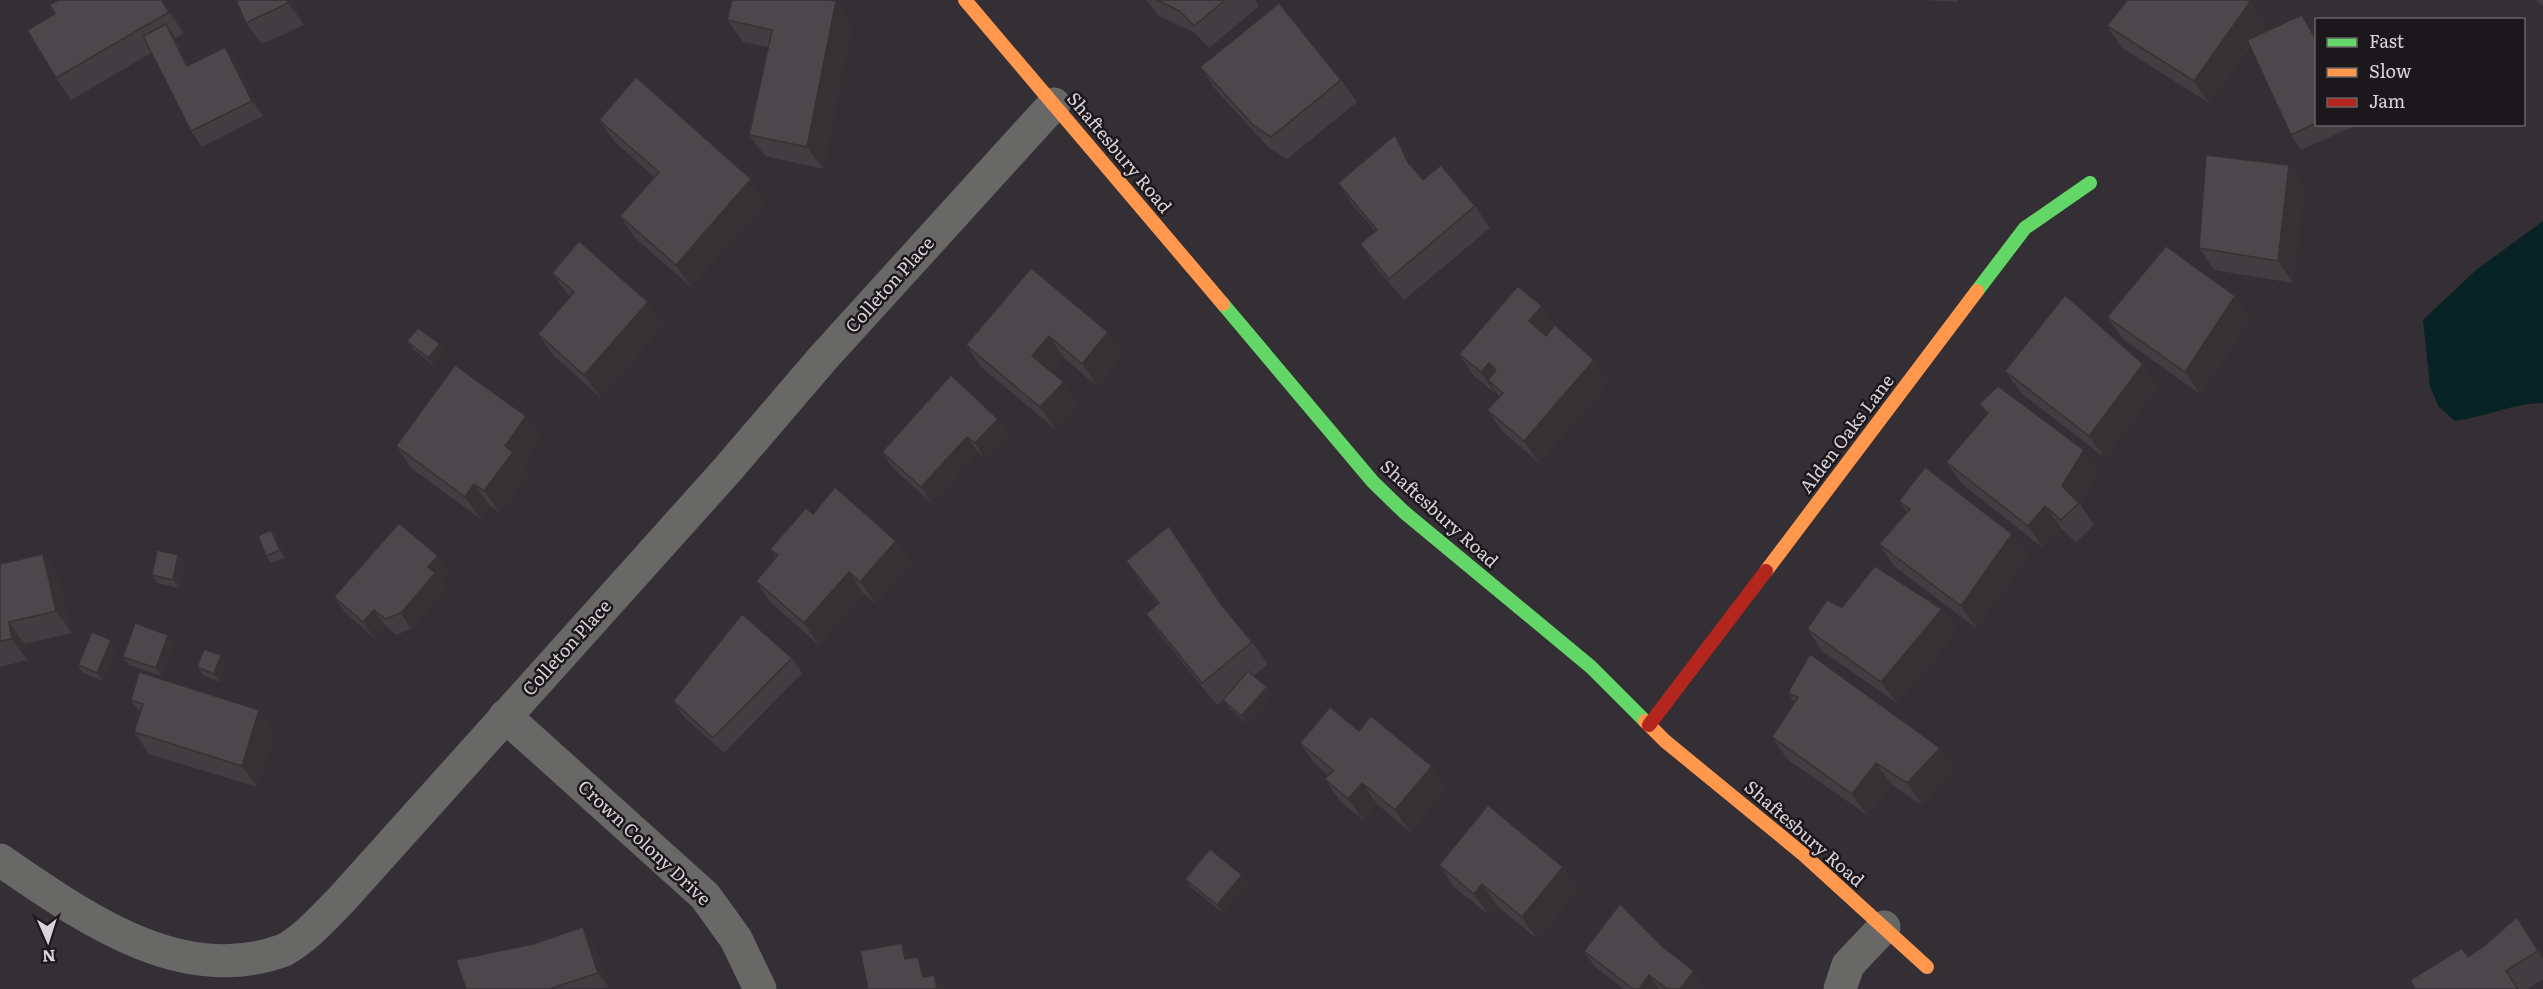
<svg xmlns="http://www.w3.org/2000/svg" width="2543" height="989" viewBox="0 0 2543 989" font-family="Literata,serif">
  <rect width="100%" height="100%" fill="#342f34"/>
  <path fill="#072325" d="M2543,221V403C2513,403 2485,417 2455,421L2439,407L2430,387L2423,320L2476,270Z"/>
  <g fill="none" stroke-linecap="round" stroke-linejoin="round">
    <g stroke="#686867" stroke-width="33">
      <polyline points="505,716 705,896 736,939 760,989"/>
      <path d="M0,860C81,915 181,989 284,950C306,938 324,917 342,899L728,469L823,358L1054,104"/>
      <polyline points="1840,989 1848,965 1884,927"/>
    </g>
    <g stroke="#63d668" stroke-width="14">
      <polyline points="1977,291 2025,228 2090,183"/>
      <polyline points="1223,304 1373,482 1404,512 1591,667 1645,721"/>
    </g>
    <g stroke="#ff974d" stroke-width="14">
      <polyline points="965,0 1223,304"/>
      <polyline points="1766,571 1977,291"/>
      <polyline points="1645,721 1665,741 1804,855 1927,967"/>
    </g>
    <polyline stroke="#b3261e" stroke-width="14" points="1649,725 1766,571"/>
  </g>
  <g fill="#413d40">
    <polygon points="58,0 164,0 184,33 176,38 189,65 236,62 263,116 202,147 191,131 151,53 71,100 56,78 55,14"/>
    <polygon points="292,0 304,25 262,44 246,23"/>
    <polygon points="1146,0 1255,0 1259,6 1209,48 1195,33 1159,16"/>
    <polygon points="1924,0 1958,0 1958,2"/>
    <polygon points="2536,0 2543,0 2543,5 2539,4"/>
    <polygon points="2250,2 2265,24 2257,36 2313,31 2316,37 2316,124 2359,124 2301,150 2291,135 2250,46 2209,103 2122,48 2107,26"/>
    <polygon points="727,20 852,23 823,169 765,156 749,135 768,47 743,42"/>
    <polygon points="1200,67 1341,80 1357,102 1287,159 1269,148 1215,89"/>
    <polygon points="599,120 766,201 691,287 635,238 620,216 654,177 614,141"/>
    <polygon points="1395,135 1410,157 1419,176 1423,180 1475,206 1490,228 1404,300 1375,266 1360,244 1375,231 1353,205 1338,183"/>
    <polygon points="2289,165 2304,187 2293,283 2214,270 2199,248"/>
    <polygon points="1031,268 1123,354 1097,386 1064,358 1052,372 1079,404 1055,429 981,367 966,345"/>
    <polygon points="552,273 664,324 600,397 553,355 538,334 570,297"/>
    <polygon points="2235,296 2251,318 2200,394 2123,339 2107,317"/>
    <polygon points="1556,326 1609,382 1539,463 1503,432 1487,410 1499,396 1497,393 1496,394 1474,376 1459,354"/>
    <polygon points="407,341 440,344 445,352 434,366 413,349"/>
    <polygon points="2005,371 2158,386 2105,458 2021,393"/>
    <polygon points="1979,404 2099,472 2080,504 2094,525 2076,542 2061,528 2043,548 1962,484 1946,462 1987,415"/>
    <polygon points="998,419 1009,434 985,459 978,452 931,503 892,467 882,452"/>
    <polygon points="541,438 522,465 529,474 500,513 490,506 481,519 411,468 396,446"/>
    <polygon points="1899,501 2012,534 2028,556 1976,628 1894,566 1879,544 1907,512"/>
    <polygon points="813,514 896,541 911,563 876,604 864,594 819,645 771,603 756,581 776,557 770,549"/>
    <polygon points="271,530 277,538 285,558 271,563 266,556"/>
    <polygon points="1185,548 1225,609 1252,642 1268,664 1253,676 1267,687 1272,695 1247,724 1229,708 1224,700 1217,705 1161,636 1146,614 1158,604 1141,583 1126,561"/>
    <polygon points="43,554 58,576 72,633 24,644 27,660 0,667 0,564"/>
    <polygon points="438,556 449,572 441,581 446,589 411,629 396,635 385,625 374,638 345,612 334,597"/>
    <polygon points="184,563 179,588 157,583 152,575"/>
    <polygon points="1842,607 1958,630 1897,703 1822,651 1807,629"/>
    <polygon points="168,635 173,643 162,676 129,665 123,657"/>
    <polygon points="117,648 103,681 83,673 78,665"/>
    <polygon points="1810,654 1955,770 1922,805 1892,785 1867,815 1787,759 1772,737 1795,703 1788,693"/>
    <polygon points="792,658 802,673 724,753 684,717 673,701"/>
    <polygon points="226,663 220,682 203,675 197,667"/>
    <polygon points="131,700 275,732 257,787 149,754 134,732 140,713"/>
    <polygon points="1359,731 1447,788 1410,832 1377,804 1364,821 1340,801 1325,779 1328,775 1316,765 1300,743"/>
    <polygon points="1439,865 1563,867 1579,889 1537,939 1497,906 1489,915 1454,887"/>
    <polygon points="1185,879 1248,883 1223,913 1191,887"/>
    <polygon points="2517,917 2543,956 2543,979 2527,989 2415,989 2462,948 2468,957 2484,946"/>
    <polygon points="594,943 609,988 466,989 533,944"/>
    <polygon points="1663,947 1704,986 1702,989 1624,989 1595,967 1584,951"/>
  </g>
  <g fill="#353234">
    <polygon points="162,0 164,0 184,33 169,12"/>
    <polygon points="287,0 292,0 304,25 288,3"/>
    <polygon points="836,1 852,23 823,169 807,147"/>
    <polygon points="2250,2 2265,24 2209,103 2194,81"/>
    <polygon points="2302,15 2313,31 2316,37 2316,40"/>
    <polygon points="166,24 177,40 198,82 187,66"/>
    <polygon points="225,47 236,62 263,116 252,101"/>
    <polygon points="1395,135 1410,157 1423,184 1408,162"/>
    <polygon points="2289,165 2304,187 2293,283 2278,261"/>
    <polygon points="751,179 766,201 691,287 676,265"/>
    <polygon points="2235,296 2251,318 2200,394 2185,372"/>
    <polygon points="648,302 664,324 600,397 584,375"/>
    <polygon points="1542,306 1557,328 1545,343 1529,321"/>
    <polygon points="1108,332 1123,354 1097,386 1082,364"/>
    <polygon points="1049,336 1064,358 1048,378 1032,356"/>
    <polygon points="440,344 445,352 434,366 428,358"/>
    <polygon points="1594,360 1609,382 1539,463 1524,441"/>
    <polygon points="1489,363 1504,385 1488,380 1497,393 1496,394 1481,372"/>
    <polygon points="2143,364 2158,386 2105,458 2089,436"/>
    <polygon points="1064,382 1079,404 1055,429 1040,407"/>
    <polygon points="526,416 541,438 522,465 529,474 500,513 484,491 505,446"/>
    <polygon points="998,419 1009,434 985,459 975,443"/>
    <polygon points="967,437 978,452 931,503 921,487"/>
    <polygon points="2084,450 2099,472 2080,504 2062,486"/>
    <polygon points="474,484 490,506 481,519 465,497"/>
    <polygon points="2045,506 2061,528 2043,548 2028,526"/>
    <polygon points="1169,526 1185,548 1235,625 1220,603"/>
    <polygon points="271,530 277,538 285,558 280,550"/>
    <polygon points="2012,534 2028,556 1976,628 1961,606"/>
    <polygon points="896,541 911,563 876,604 860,582"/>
    <polygon points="43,554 58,576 72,633 56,611"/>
    <polygon points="178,555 184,563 179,588 173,580"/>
    <polygon points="438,556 449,572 441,581 446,589 411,629 401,613 428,567"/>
    <polygon points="849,572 864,594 819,645 804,623"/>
    <polygon points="1942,609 1958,630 1897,703 1881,682"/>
    <polygon points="374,610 385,625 374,638 363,622"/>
    <polygon points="9,622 24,644 27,660 12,639"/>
    <polygon points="168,635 173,643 162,676 156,668"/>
    <polygon points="111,640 117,648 103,681 97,673"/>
    <polygon points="221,655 226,663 220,682 214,674"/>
    <polygon points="1267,687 1272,695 1247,724 1241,716"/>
    <polygon points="259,710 275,732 257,787 242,766"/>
    <polygon points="1940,748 1955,770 1922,805 1907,783"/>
    <polygon points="1876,763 1892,785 1867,815 1852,794"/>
    <polygon points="1432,766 1447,788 1410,832 1395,810"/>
    <polygon points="1362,783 1377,804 1364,821 1348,799"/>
    <polygon points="1563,867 1579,889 1537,939 1522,917"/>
    <polygon points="1242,875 1248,883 1223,913 1217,905"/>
    <polygon points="1482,884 1497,906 1489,915 1474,894"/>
    <polygon points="2517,917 2532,939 2543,956 2543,958"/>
    <polygon points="583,927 594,943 609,988 598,973"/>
    <polygon points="902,943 912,958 905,959"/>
    <polygon points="918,957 929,972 933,989 923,977"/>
    <polygon points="1694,971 1704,986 1702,989 1680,989"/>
    <polygon points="934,975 944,989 937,989"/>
    <polygon points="1649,975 1659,989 1639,989"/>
  </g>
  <g fill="#4c474b" stroke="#353234" stroke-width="1.5">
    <polygon points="58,0 162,0 169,12 56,78 27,30 55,14 50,5"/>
    <polygon points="236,0 287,0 288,3 246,23"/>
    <polygon points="732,0 830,0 836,1 807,147 749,135 772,30 727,20"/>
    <polygon points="1157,0 1225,0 1194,26 1180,11"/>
    <polygon points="2127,0 2248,0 2250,2 2194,81 2107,26"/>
    <polygon points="1279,3 1341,80 1271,137 1254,126 1200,67"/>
    <polygon points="2302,15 2316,40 2316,123 2291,135 2247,40"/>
    <polygon points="166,24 187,66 225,47 252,101 191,131 143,36"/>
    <polygon points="636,77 751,179 676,265 620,216 659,172 599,120"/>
    <polygon points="1395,135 1408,162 1423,180 1441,165 1475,206 1389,279 1360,244 1377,230 1338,183"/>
    <polygon points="2206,155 2289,165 2278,261 2199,248"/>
    <polygon points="579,241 648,302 584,375 538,334 574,292 552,273"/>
    <polygon points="2166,246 2235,296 2185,372 2107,317"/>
    <polygon points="1031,268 1108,332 1082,364 1049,336 1032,356 1064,382 1040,407 966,345"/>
    <polygon points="1518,286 1542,306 1529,321 1546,336 1555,325 1594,360 1524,441 1487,410 1503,393 1488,380 1496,370 1489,363 1481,372 1459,354"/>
    <polygon points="2065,295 2143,364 2089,436 2005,371"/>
    <polygon points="418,328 440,344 428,358 407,341"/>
    <polygon points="455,365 526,416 505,446 513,452 484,491 474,484 465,497 396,446"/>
    <polygon points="951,375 998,419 975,443 967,437 921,487 882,452"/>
    <polygon points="1998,386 2084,450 2062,486 2079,503 2061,520 2045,506 2028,526 1946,462 1988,413 1979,404"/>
    <polygon points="1925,467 2012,534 1961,606 1879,544 1910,509 1899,501"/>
    <polygon points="835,487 896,541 860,582 849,572 804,623 756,581 778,555 770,549 806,508 813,514"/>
    <polygon points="399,523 438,556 428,567 435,573 401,613 385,619 374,610 363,622 334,597"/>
    <polygon points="1169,526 1220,603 1252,642 1202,683 1146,614 1159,603 1126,561"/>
    <polygon points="271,530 280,550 266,556 258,536"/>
    <polygon points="157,550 178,555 173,580 152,575"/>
    <polygon points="43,554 56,611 9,622 12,639 0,641 0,564"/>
    <polygon points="1875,566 1942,609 1881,682 1807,629 1827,600 1842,607"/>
    <polygon points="742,614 792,658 713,738 673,701"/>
    <polygon points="135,623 168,635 156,668 123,657"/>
    <polygon points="92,632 111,640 97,673 78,665"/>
    <polygon points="204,649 221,655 214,674 197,667"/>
    <polygon points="1810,654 1940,748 1907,783 1876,763 1852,794 1772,737 1798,697 1788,693"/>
    <polygon points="1248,671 1267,687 1241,716 1223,700"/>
    <polygon points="139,672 259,710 242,766 134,732 143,704 131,700"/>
    <polygon points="1330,707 1359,731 1371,716 1432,766 1395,810 1362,783 1348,799 1325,779 1333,770 1300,743"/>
    <polygon points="1488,805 1563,867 1522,917 1482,884 1474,894 1439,865"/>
    <polygon points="1210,849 1242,875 1217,905 1185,879"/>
    <polygon points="1620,904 1663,947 1694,971 1680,989 1667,989 1649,975 1639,989 1633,989 1584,951"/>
    <polygon points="2517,917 2538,951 2506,971 2518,989 2415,989 2410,980 2462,948 2468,957 2484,946"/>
    <polygon points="583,927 598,973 549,989 466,989 456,960 533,944"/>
    <polygon points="902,943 905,959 918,957 923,977 934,975 937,989 868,989 860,951"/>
  </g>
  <g text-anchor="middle" stroke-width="5" stroke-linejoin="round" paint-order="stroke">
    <g font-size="18" fill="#dad4da" stroke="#1b171b">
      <text transform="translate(1119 153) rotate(50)" y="6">Shaftesbury Road</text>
      <text transform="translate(890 285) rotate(-48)" y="6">Colleton Place</text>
      <text transform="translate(1847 434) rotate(-53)" y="6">Alden Oaks Lane</text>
      <text transform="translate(1439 514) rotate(42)" y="6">Shaftesbury Road</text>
      <text transform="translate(567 648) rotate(-48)" y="6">Colleton Place</text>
      <text transform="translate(1804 834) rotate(41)" y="6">Shaftesbury Road</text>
      <text transform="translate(644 843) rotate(43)" y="6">Crown Colony Drive</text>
    </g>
  </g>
  <rect x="2315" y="18" width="210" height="108" fill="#1b171b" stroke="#676367" stroke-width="1.5"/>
  <rect x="2327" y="38" width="30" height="9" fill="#63d668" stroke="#676367" stroke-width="1.5"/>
  <text x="2369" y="48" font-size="18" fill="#dad4da">Fast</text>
  <rect x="2327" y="68" width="30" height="9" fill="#ff974d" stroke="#676367" stroke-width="1.5"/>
  <text x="2369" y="78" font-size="18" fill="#dad4da">Slow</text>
  <rect x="2327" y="98" width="30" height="9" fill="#b3261e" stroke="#676367" stroke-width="1.5"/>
  <text x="2369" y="108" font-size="18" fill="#dad4da">Jam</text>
  <g transform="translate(48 941) rotate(177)" stroke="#1b171b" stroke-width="4.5" paint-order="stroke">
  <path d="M0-4.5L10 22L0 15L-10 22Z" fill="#dad4da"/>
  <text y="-9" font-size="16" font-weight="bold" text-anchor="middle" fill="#dad4da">N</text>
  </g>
</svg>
